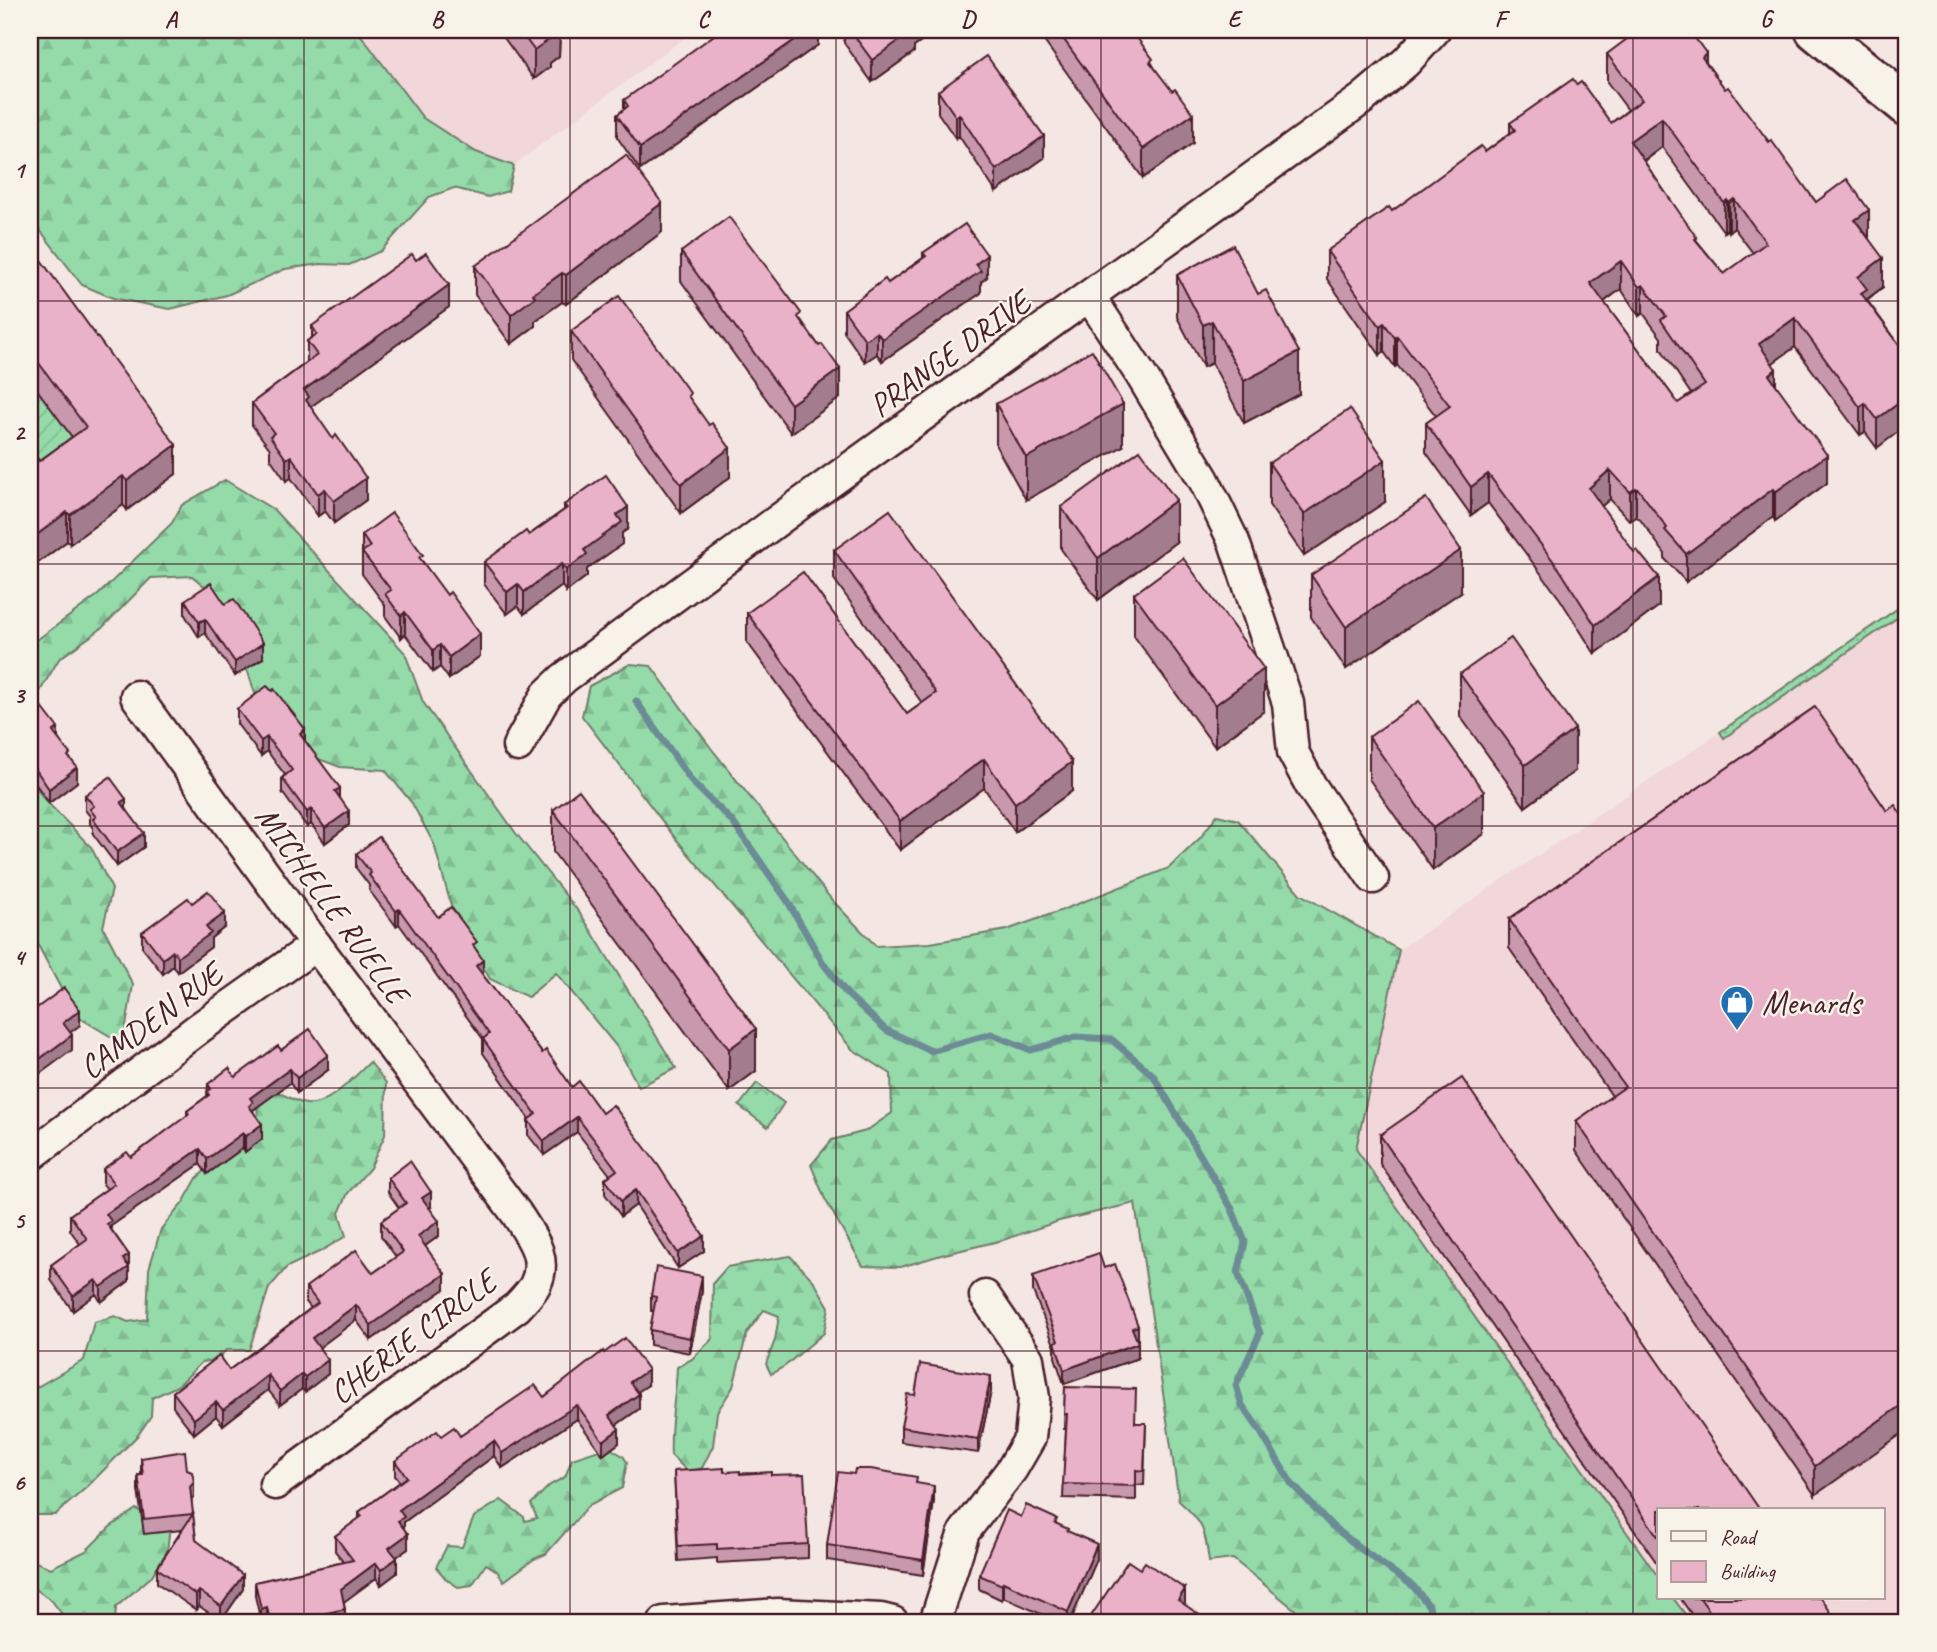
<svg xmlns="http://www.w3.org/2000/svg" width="1937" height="1652" viewBox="0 0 1937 1652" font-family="Caveat,sans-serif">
  <defs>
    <pattern id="grass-dots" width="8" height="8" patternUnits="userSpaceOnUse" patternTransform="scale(1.75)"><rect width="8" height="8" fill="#94dba9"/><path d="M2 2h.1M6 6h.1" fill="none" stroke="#81bc92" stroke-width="1.8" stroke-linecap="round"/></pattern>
    <pattern id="forest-firs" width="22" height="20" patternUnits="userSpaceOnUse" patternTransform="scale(1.75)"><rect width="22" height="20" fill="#94dba9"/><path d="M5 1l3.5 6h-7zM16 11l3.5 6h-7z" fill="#81bc92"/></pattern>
    <pattern id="park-crowns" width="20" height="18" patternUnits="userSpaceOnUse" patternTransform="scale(1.75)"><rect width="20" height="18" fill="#94dba9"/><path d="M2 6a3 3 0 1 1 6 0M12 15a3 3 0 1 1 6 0" fill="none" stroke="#81bc92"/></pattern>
    <pattern id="garden-furrows" width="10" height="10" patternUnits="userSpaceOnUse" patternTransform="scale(1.75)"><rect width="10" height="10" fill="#94dba9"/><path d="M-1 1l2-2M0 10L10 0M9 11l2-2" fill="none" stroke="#81bc92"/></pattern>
  </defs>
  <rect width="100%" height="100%" fill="#f4e6e2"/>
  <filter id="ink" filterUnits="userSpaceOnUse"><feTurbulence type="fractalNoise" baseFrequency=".0143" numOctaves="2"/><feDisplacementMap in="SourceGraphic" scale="14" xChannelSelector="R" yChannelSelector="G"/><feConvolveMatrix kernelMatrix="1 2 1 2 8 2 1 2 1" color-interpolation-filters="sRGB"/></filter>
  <g filter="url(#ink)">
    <g fill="#f1d6da">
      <polygon points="351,30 695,30 475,194"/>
      <polygon points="1907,605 1907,1622 1691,1622 1673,1598 1883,1598 1883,1510 1659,1510 1659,1578 1356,1148 1399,950"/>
    </g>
    <polygon fill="url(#grass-dots)" stroke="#6f7d6a" stroke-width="2" points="1907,602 1907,611 1724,738 1720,732"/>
    <g fill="url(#forest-firs)" stroke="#6f7d6a" stroke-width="2">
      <polygon points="30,30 357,30 423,118 476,152 514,166 508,191 488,197 454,188 429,197 381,251 349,265 320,264 285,269 227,295 170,309 113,298 82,285 30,217"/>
      <polygon points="225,480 274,510 405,653 423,702 515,832 582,916 676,1068 639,1087 617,1047 556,973 528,997 490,979 454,916 434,844 412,803 385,770 340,767 300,752 257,699 225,603 192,576 151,578 102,628 59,659 30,708 30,645 98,595 172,523 182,505"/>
      <path d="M630,664L651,666L711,748L832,900L876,946L930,943L1007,930L1057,912L1169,868L1200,838L1217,815L1238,820L1300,894L1399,950L1356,1149L1659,1578V1598H1673L1691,1622H1310L1233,1559L1209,1562C1205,1530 1204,1523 1179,1501L1135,1203L1059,1221L1003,1240L941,1255L901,1267L863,1266L825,1199L811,1165L832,1140L866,1131L892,1113L891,1074L852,1049L676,839L582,716L589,686Z"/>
      <polygon points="30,778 44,799 91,847 112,889 103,927 133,985 123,1044 75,1015 30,930"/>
      <path d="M370,1062L386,1083L385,1135L370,1168L348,1193L339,1213L346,1236L319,1252L287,1267L269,1288L249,1350H226L217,1360L202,1362L179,1385L152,1398L151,1416L138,1435L88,1486L55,1515H30V1391L84,1360L94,1322L115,1316L128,1322L147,1319L149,1269L161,1229L183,1203L197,1178L258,1119L255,1080C268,1086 293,1102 306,1104C327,1108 356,1075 370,1062Z"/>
      <path d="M790,1256L813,1280L829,1307L824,1333L785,1366L771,1374L766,1364L775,1340L779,1316L764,1310L747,1333L733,1387L717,1412L713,1446L702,1468L688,1472L671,1455C669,1425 676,1397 677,1367L692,1359L712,1339L713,1283L727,1267Z"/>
      <polygon points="608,1447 623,1456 627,1462 622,1488 589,1505 546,1554 534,1559 504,1581 497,1571 486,1564 472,1585 458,1587 446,1579 436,1567 447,1546 462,1547 474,1517 501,1500 524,1517 525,1521 537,1518 531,1504 550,1485 565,1477 572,1459"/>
      <polygon points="136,1509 170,1527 167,1551 151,1577 116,1607 115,1622 68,1622 52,1601 30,1585 30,1560 51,1568 86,1551 110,1527"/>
    </g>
    <polygon fill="url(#park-crowns)" stroke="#6f7d6a" stroke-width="2" points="757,1083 784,1103 768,1127 739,1106"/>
    <polygon fill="url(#garden-furrows)" stroke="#6f7d6a" stroke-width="2" points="30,380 86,456 30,477"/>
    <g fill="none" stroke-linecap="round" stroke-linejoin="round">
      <polyline stroke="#6c8b95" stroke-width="7" points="636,701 693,783 732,821 787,900 823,963 847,994 886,1030 931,1051 991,1034 1031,1050 1075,1037 1111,1039 1153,1075 1232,1209 1245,1242 1238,1273 1260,1333 1236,1385 1242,1405 1259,1429 1291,1483 1331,1525 1365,1552 1413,1586 1429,1606 1432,1622"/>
      <defs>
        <g id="street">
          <polyline points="1090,297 1141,375 1204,480 1234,542 1288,703 1293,752 1311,786 1373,878"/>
          <path d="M136,696L316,945L516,1213C530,1235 549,1258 535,1285C531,1293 523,1300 517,1307L275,1484"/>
          <polyline points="518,746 547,694 564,678 800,504 1362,99 1406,62 1435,30"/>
          <polyline points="30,1156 199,1028 316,945"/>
          <polyline points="664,1622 778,1614 881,1619 893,1622"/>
          <polyline points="935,1622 964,1532 1012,1469 1030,1438 1034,1398 1028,1359 985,1296"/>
        </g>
        <polyline id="secondary" points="1815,30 1907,106"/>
      </defs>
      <use href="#street" stroke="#4a1f2b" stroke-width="35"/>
      <use href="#secondary" stroke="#4a1f2b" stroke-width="44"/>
      <use href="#street" stroke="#f7f3e8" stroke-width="30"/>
      <use href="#secondary" stroke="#f7f3e8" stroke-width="38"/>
    </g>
    <g fill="#c899ad" stroke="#4a1f2b" stroke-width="2" fill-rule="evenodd">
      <polygon points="499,30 560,30 559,56 550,63 550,67 534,79 499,31"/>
      <polygon points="818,30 818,45 640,170 617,137 617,115 624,109 624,100"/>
      <polygon points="844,30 938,30 914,47 914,52 872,82 844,43"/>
      <polygon points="1036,30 1131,30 1153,65 1193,143 1143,178"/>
      <path d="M1607,54L1706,63L1725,89L1769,142L1816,202L1868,238L1883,287L1867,300L1907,355L1877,448L1865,432L1860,435L1795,347L1772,363L1776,385L1827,483L1775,521L1773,517L1686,582L1665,559V554L1639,518L1636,517L1630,521L1610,499L1601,506L1659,606L1595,654L1560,599L1488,503L1471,515L1426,452V423L1436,416L1397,365L1395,367L1384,352L1380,355L1327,279V251L1392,211L1485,152L1510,133V123L1577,85L1611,123L1628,110L1607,82ZM1662,147L1724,232L1727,229L1729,232L1734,228L1753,253L1724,274L1697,241L1644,161ZM1621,289L1639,316L1643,313L1661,338V349L1691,394L1678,403L1604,302Z"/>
      <polygon points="938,91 1044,158 996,192 959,136 956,139 938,113"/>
      <polygon points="662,232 566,304 562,302 535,321 535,326 511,344 475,295 475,266"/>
      <polygon points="30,245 176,474 127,510 123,505 70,544 67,541 30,569 30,448 39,461 72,437 30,380"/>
      <polygon points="681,252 801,320 819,346 840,398 791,433 681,281"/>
      <polygon points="923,253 987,277 981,282 981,293 882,361 877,354 865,362 844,332 844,310 888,283 923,258"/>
      <polygon points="1177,275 1299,394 1244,423 1212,363 1203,367 1177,317"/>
      <polygon points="449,307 310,407 366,500 334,523 325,511 318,516 291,478 286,481 270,458 270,449 252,425 252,403 307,362 307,341 312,338 312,326"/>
      <polygon points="571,331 690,399 730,477 681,513 571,360"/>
      <polygon points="996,404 1123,446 1026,500 996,446"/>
      <polygon points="1269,463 1385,502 1304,556 1269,505"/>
      <polygon points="564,505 628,529 622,533 622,544 587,569 587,576 566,592 562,586 524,614 518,606 507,614 484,584 484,562 529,535 564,510"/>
      <polygon points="1061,507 1176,542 1098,600 1061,549"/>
      <polygon points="362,535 423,562 480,656 449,679 440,667 433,672 405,634 401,638 385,616 385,605 362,574"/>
      <polygon points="834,550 1072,791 1015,832 984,788 900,850 747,642 747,613 907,714 922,703 834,579"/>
      <polygon points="1311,575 1461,592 1346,669 1311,617"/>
      <polygon points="1134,594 1264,711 1215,747 1134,636"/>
      <polygon points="185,600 225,604 263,658 235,676 205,633 199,637 185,615"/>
      <polygon points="1460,674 1575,771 1525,807 1460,716"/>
      <polygon points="1815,707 1815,1495 1576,1150 1576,1121 1612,1096 1509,948 1509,919"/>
      <polygon points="30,709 58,738 70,759 77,782 49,803 30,776"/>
      <polygon points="237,709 305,742 340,798 349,825 325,843 311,824 307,827 282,792 282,778 285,775 267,751 261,756 237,724"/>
      <polygon points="1369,737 1484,834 1433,870 1369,779"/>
      <polygon points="85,795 126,808 144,847 117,866 93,834 93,828 90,824 90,816 85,810"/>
      <polygon points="553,810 756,1071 729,1091 553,852"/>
      <polygon points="356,854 438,917 477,951 483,975 542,1053 572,1087 602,1113 704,1251 678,1268 636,1205 621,1216 605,1194 605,1179 610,1175 577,1132 544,1155 528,1135 528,1120 529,1119 483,1053 483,1039 399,924 396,926 369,890 369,885 356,868"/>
      <polygon points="192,903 225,927 211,938 211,947 178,972 173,966 163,974 142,947 142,932"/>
      <polygon points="281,1050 328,1070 297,1093 290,1083 253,1110 262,1139 245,1152 243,1148 207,1174 200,1164 111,1226 111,1229 129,1255 129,1281 101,1302 96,1294 73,1311 51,1280 51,1265 80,1244 70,1230 70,1215 107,1189 103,1184 103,1169 131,1157 187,1116 187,1111 207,1096 208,1084 235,1077"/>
      <polygon points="1380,1135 1659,1510 1659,1566 1380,1164"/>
      <polygon points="388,1178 431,1207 429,1208 439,1236 425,1246 445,1289 371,1340 356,1320 319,1347 328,1374 305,1392 302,1389 280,1405 268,1390 223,1425 216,1416 194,1434 173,1407 173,1392 229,1370 311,1308 306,1302 306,1287 373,1273 396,1257 381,1236 381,1221 399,1208 388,1192"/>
      <polygon points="1104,1268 1138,1340 1137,1341 1138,1358 1064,1384 1055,1357 1055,1347 1033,1291 1033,1276"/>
      <polygon points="30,1290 33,1338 33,1353 30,1353"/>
      <polygon points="702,1291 690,1353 650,1345 650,1330 654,1311 651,1311 651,1296"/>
      <polygon points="604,1353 648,1385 637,1392 639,1409 616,1425 619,1443 603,1455 577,1419 502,1468 494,1456 404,1522 404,1528 408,1549 396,1557 397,1573 381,1585 376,1578 344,1601 345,1622 261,1622 255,1596 255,1582 344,1562 335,1551 335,1536 359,1519 359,1512 400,1482 395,1476 395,1461 441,1436 460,1436 544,1397"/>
      <polygon points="1065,1387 1135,1423 1146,1423 1144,1485 1136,1485 1136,1500 1063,1498 1066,1429 1064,1429"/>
      <polygon points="991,1391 978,1453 901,1442 901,1427 915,1395"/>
      <polygon points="141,1458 187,1470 194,1497 191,1500 196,1540 243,1589 221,1621 199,1606 196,1610 157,1583 157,1568 182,1530 144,1534 138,1490 138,1475 141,1475"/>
      <polygon points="674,1471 724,1472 771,1475 808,1544 808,1558 717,1563 717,1558 678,1561"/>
      <polygon points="917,1483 934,1501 923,1575 827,1560 827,1545"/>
      <polygon points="1021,1517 1057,1524 1068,1532 1097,1559 1070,1622 1059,1622 1003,1597 1002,1600 979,1589 979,1575"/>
      <polygon points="1680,1598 1821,1598 1836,1622 1697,1622"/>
    </g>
    <g fill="#a37d8d" stroke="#4a1f2b" stroke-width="2">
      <polygon points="546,30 560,30 559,56 550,63 550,67 534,79 534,50"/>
      <polygon points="809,30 818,30 818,45 640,170 640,148"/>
      <polygon points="910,30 938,30 914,47 914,52 872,82 872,60"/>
      <polygon points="1706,53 1706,82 1702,57"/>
      <polygon points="959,114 959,136 956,139 956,117"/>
      <polygon points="1193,114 1193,143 1143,178 1143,149"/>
      <polygon points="1662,118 1662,147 1630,170 1630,141"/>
      <polygon points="1044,136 1044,158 996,192 996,170"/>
      <polygon points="1734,199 1734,228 1729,232 1729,203"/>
      <polygon points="1727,200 1727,229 1724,232 1724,203"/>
      <polygon points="662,203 662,232 566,304 566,275"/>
      <polygon points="1869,210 1869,238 1855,220"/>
      <polygon points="987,255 987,277 981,282 981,293 882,361 882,339 976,264"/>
      <polygon points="1883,258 1883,287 1867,299 1867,318 1858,277"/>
      <polygon points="1621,261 1621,289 1590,312 1590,283"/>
      <polygon points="562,273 562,302 535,321 535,326 511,344 511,315 533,294"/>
      <polygon points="449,285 449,307 309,408 309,419 304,390"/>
      <polygon points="1643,285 1643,313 1639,316 1639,287"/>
      <polygon points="1795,318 1795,347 1759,373 1759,344"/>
      <polygon points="1212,321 1212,363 1203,367 1203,325"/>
      <polygon points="1384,323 1384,352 1380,355 1380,326"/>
      <polygon points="877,332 877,354 865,362 865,340"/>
      <polygon points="1397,336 1397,365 1395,367 1395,338"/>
      <polygon points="1299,352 1299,394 1244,423 1244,381"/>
      <polygon points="840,369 840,398 791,433 791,404"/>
      <polygon points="1776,369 1776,398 1769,375"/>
      <polygon points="1907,397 1907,425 1877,448 1877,419"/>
      <polygon points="1865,403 1865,432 1860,435 1860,407"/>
      <polygon points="1123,404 1123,446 1026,500 1026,458"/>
      <polygon points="176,445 176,474 127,510 127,481"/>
      <polygon points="730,448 730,477 681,513 681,484"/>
      <polygon points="1827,455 1827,483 1775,521 1775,492"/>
      <polygon points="291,456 291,478 286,481 286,459"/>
      <polygon points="1385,460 1385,502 1304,556 1304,514"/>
      <polygon points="1610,470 1610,499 1589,517 1589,488"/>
      <polygon points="1488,474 1488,503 1471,515 1471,487"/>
      <polygon points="123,476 123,505 70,544 70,515"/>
      <polygon points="366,478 366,500 334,523 334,501"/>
      <polygon points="1636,488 1636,517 1630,521 1630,492"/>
      <polygon points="325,489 325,511 318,516 318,494"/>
      <polygon points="1773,489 1773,517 1686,582 1686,554"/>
      <polygon points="1176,500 1176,542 1098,600 1098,558"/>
      <polygon points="628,507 628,529 622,533 622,544 587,569 587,576 566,592 566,570 617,515"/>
      <polygon points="67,512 67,541 30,569 30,540"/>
      <polygon points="1461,550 1461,592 1346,669 1346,627"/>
      <polygon points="562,564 562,586 524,614 524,592"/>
      <polygon points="1659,577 1659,606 1595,654 1595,625"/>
      <polygon points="518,584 518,606 507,614 507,592"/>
      <polygon points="405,612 405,634 401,638 401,616"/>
      <polygon points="205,619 205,633 199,637 199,622"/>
      <polygon points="480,634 480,656 449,679 449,657"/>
      <polygon points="263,643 263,658 235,676 235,662"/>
      <polygon points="440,645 440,667 433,672 433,650"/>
      <polygon points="1264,669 1264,711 1215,747 1215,705"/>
      <polygon points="58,728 58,743 53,732"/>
      <polygon points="305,729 305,744 300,734"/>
      <polygon points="1575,729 1575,771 1525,807 1525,765"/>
      <polygon points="267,737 267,751 261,756 261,741"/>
      <polygon points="984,759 984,788 900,850 900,821"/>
      <polygon points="1072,762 1072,791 1015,832 1015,803"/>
      <polygon points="77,767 77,782 49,803 49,789"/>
      <polygon points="340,788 340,803 335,791"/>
      <polygon points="1484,792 1484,834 1433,870 1433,828"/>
      <polygon points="126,799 126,813 121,802"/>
      <polygon points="311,809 311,824 307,827 307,812"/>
      <polygon points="349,811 349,825 325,843 325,828"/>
      <polygon points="144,833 144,847 117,866 117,852"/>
      <polygon points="399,909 399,924 396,926 396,911"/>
      <polygon points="225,913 225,927 211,938 211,947 178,972 178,957 206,927"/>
      <polygon points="173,951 173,966 163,974 163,959"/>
      <polygon points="483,960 483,975 476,980 476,966"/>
      <polygon points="80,1010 80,1025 63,1038 63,1023"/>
      <polygon points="756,1029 756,1071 729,1091 729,1049"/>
      <polygon points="72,1035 72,1050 30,1081 30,1066"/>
      <polygon points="328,1055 328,1070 297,1093 297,1078"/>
      <polygon points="290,1069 290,1083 253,1110 253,1117 249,1106 250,1098"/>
      <polygon points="577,1117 577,1132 544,1155 544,1141"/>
      <polygon points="262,1124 262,1139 245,1152 245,1137"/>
      <polygon points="243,1133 243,1148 207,1174 207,1159"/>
      <polygon points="200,1149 200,1164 111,1226 111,1236 107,1239 106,1214"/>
      <polygon points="636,1190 636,1205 621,1216 621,1201"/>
      <polygon points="431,1192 431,1207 422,1213 422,1198"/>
      <polygon points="439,1221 439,1236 418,1251 418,1236"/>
      <polygon points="704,1236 704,1251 678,1268 678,1253"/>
      <polygon points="129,1255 129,1281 101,1302 101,1287 123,1259"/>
      <polygon points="445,1274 445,1289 371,1340 371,1325"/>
      <polygon points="702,1276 702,1291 690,1353 690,1338"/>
      <polygon points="96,1280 96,1294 73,1311 73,1296"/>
      <polygon points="356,1305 356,1320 312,1353 312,1338"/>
      <polygon points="1138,1326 1138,1340 1132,1343 1132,1328"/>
      <polygon points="1138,1343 1138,1358 1064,1384 1064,1370"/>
      <polygon points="328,1360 328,1374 305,1392 305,1377"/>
      <polygon points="648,1370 648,1385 630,1397 630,1382"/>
      <polygon points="302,1374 302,1389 280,1405 280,1391"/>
      <polygon points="268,1375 268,1390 223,1425 223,1410"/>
      <polygon points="991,1376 991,1391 978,1453 978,1439"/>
      <polygon points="639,1394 639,1409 609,1430 609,1415"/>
      <polygon points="1907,1401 1907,1430 1815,1495 1815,1466"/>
      <polygon points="216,1402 216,1416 194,1434 194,1419"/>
      <polygon points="577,1405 577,1419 502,1468 502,1453"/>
      <polygon points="619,1429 619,1443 603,1455 603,1441"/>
      <polygon points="494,1441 494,1456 404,1522 404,1531 398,1535 399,1510"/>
      <polygon points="194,1482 194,1497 190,1501 190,1487"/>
      <polygon points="934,1486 934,1501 923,1575 923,1560"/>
      <polygon points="408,1534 408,1549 389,1562 389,1548"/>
      <polygon points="1097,1544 1097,1559 1070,1622 1068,1622 1068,1612"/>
      <polygon points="397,1558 397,1573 381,1585 381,1570"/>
      <polygon points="376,1563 376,1578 341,1604 341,1589"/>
      <polygon points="243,1575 243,1589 221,1621 221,1606"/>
      <polygon points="1003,1582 1003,1597 1002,1600 1002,1585"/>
      <polygon points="1185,1589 1185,1603 1178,1615 1178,1600"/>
      <polygon points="199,1591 199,1606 196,1610 196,1595"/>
      <polygon points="267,1607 267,1622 261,1622 261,1609"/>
      <polygon points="345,1609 345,1622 290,1622 290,1621"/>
      <polygon points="289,1617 289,1622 270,1622 270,1621"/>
    </g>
    <g fill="#e9b2c9" stroke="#4a1f2b" stroke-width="2" fill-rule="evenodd">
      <polygon points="519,30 556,30 548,36 550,39 534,50"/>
      <polygon points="721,30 809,30 640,148 617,115 628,106 624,100"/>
      <polygon points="850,30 914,30 872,60"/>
      <polygon points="1057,30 1131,30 1153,59 1150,62 1172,91 1175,89 1193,114 1143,149"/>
      <path d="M1639,30H1689L1706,53L1702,57L1725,89L1728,87L1769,142L1771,140L1816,202L1847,179L1869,210L1855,220L1883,258L1858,277L1867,289L1861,293L1907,355V397L1877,419L1865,403L1860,407L1795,318L1759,344L1776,369L1769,375L1827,455L1775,492L1773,489L1686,554L1665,530L1667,528L1639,490L1636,488L1630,492L1610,470L1589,488L1634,552L1637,550L1659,577L1595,625L1560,570L1488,474L1471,487L1426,423L1450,406L1397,336L1395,338L1384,323L1380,326L1327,251L1389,207L1392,211L1481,146L1485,152L1515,130L1510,123L1573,79L1577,85L1581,82L1611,123L1642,100L1607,54ZM1662,118L1724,203L1727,200L1729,203L1734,199L1766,243L1724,274L1695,239L1697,238L1630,141ZM1621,261L1639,287L1643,285L1666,316L1661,320L1705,385L1678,403L1590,283Z"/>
      <polygon points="987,56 1044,136 996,170 959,114 956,117 938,91"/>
      <polygon points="626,155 662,203 566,275 562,273 533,294 535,297 511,315 475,266"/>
      <polygon points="729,217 801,313 798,317 819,346 822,344 840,369 791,404 681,252"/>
      <polygon points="965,224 987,255 976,264 981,271 882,339 877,332 865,340 844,310 885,279 888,283 926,256 923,253"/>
      <polygon points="30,245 176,445 127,481 123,476 70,515 67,512 30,540 30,448 39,461 86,427 30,351"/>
      <polygon points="1233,245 1258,294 1266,290 1299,352 1244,381 1212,321 1203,325 1177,275"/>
      <polygon points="426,253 449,285 304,390 309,397 306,400 333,439 336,435 366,478 334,501 325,489 318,494 291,456 286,459 270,436 274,433 252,403 317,355 307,341 317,334 312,326 412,254 416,260"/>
      <polygon points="619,296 690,393 688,396 709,425 712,423 730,448 681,484 571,331"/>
      <polygon points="1092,350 1123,404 1026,458 996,404"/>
      <polygon points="1350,409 1385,460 1304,514 1269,463"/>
      <polygon points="1140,450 1176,500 1098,558 1061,507"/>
      <polygon points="606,475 628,507 617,515 622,522 584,550 587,554 566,570 562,564 524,592 518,584 507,592 484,562 526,531 529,535 567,508 564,505"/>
      <polygon points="1426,498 1461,550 1346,627 1311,575"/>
      <polygon points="890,510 1072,762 1015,803 984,759 900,821 747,613 803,572 907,714 936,693 834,550"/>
      <polygon points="392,513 423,555 419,557 447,595 450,592 480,634 449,657 440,645 433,650 405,612 401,616 385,594 391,590 362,552 370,547 362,535"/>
      <polygon points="1183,558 1264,669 1215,705 1134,594"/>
      <polygon points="211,583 225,604 234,599 263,643 235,662 205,619 199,622 185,600"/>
      <polygon points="1511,638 1575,729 1525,765 1460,674"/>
      <polygon points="267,686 272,691 274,689 305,729 300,734 340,788 335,791 349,811 325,828 311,809 307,812 282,778 292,770 267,737 261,741 237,709"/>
      <polygon points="1419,701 1484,792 1433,828 1369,737"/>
      <polygon points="38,702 58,728 53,732 70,754 68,756 77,767 49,789 30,761 30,709"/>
      <polygon points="1815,707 1887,811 1895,805 1905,820 1907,818 1907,1401 1815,1466 1576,1121 1625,1087 1509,919"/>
      <polygon points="110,777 126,799 121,802 144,833 117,852 93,819 96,817 90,809 94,806 85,795"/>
      <polygon points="579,790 756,1029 729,1049 553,810"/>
      <polygon points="379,837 438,917 451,907 477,942 473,945 483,960 476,966 542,1053 546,1050 572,1087 579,1081 602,1113 613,1105 658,1165 704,1236 678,1253 636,1190 621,1201 605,1179 617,1170 577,1117 544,1141 528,1120 536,1114 483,1039 489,1034 399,909 396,911 369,875 371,873 356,854"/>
      <polygon points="208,891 225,913 206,927 211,933 178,957 173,951 163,959 142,932 188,898 192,903"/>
      <polygon points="64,988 80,1010 63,1023 72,1035 30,1066 30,1013"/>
      <polygon points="310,1029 328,1055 297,1078 290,1069 250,1098 253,1102 249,1106 262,1124 245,1137 243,1133 207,1159 200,1149 106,1214 111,1221 107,1224 129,1255 123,1259 129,1267 101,1287 96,1280 73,1296 51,1265 87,1239 70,1215 114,1184 103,1169 127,1152 131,1157 189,1114 187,1111 209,1095 207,1092 211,1089 208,1084 229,1068 235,1077 278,1046 281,1050"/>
      <polygon points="1462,1078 1760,1510 1659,1510 1659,1538 1380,1135"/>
      <polygon points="410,1161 431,1192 422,1198 439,1221 418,1236 445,1274 371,1325 356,1305 312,1338 328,1360 305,1377 302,1374 280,1391 268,1375 223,1410 216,1402 194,1419 173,1392 219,1356 229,1370 318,1303 306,1287 356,1250 373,1273 403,1252 381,1221 406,1203 388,1178"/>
      <polygon points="1099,1253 1104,1268 1115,1264 1138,1326 1132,1328 1138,1343 1064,1370 1055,1342 1058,1341 1033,1276"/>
      <polygon points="656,1267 702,1276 690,1338 650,1330 656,1297 651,1296"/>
      <polygon points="30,1290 33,1338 30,1339"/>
      <polygon points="625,1338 648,1370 630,1382 639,1394 609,1415 619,1429 603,1441 577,1405 502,1453 494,1441 399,1510 404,1517 398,1521 408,1534 389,1548 397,1558 381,1570 376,1563 341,1589 345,1609 290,1621 289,1617 270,1621 267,1607 261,1609 255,1582 353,1560 335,1536 362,1516 359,1512 407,1477 395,1461 437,1431 441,1436 454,1427 460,1436 535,1385 544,1397 603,1351 604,1353"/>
      <polygon points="920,1364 991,1376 978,1439 901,1427 907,1394 915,1395"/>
      <polygon points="1065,1387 1136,1389 1135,1423 1146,1423 1144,1471 1136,1470 1136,1486 1063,1484 1067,1414 1064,1414"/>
      <polygon points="185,1451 187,1470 192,1472 194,1482 190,1487 196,1540 243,1575 221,1606 199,1591 196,1595 157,1568 193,1514 144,1519 138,1475 143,1475 141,1458"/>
      <polygon points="724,1468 724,1472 740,1471 740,1474 771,1472 771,1475 804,1474 808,1544 717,1549 717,1544 678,1546 674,1471"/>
      <polygon points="855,1469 871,1469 917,1477 916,1483 934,1486 923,1560 827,1545 838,1472 854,1474"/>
      <polygon points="1026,1505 1057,1519 1055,1523 1068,1529 1067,1531 1097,1544 1068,1612 1003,1582 1002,1585 979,1575 1007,1510 1021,1517"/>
      <polygon points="1128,1561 1140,1569 1145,1562 1185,1589 1178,1600 1204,1618 1201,1622 1087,1622"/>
      <polygon points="1700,1598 1821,1598 1836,1620 1832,1622 1717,1622"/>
    </g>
  </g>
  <path fill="none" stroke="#4a1f2b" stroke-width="2" stroke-opacity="0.55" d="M304,30V1622M570,30V1622M836,30V1622M1101,30V1622M1367,30V1622M1633,30V1622M30,301H1907M30,564H1907M30,826H1907M30,1088H1907M30,1351H1907"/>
  <defs>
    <symbol id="shop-pin" viewBox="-11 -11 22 30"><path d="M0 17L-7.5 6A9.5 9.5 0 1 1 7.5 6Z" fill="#1f6fb2" stroke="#f7f3e8"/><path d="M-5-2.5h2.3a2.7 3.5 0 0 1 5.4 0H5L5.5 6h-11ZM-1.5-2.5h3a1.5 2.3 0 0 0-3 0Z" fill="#fff"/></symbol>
  </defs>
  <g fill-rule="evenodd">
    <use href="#shop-pin" x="1718" y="983" width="38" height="52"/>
  </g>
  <g text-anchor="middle" stroke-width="5" stroke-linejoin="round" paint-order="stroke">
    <g font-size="33" fill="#4a1f2b" stroke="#f7f3e8">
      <text transform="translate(949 353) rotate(-36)" y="12">PRANGE DRIVE</text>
      <text transform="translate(333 904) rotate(54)" y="12">MICHELLE RUELLE</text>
      <text transform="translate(150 1020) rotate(-37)" y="12">CAMDEN RUE</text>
      <text transform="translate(412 1336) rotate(-37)" y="12">CHERIE CIRCLE</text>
    </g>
    <g font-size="33" fill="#4a1f2b" stroke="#f7f3e8" text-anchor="start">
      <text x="1762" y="1014">Menards</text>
    </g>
  </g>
  <rect width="1937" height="1652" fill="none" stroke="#f7f3e8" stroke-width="77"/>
  <rect x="1657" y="1508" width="228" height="91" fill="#f7f3e8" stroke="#b29e9c" stroke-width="2"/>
  <rect x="1671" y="1531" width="35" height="10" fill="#f7f3e8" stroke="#b29e9c" stroke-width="2"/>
  <text x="1720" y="1544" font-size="21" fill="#4a1f2b">Road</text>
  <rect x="1671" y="1561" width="35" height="21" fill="#e9b2c9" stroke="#b29e9c" stroke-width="2"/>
  <text x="1720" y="1578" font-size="21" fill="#4a1f2b">Building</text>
  <rect x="38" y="38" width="1860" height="1576" fill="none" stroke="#4a1f2b" stroke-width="2.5"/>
  <g font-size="23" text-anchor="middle" font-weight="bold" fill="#4a1f2b">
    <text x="171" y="27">A</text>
    <text x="437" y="27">B</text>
    <text x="703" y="27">C</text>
    <text x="968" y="27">D</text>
    <text x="1234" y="27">E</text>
    <text x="1500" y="27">F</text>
    <text x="1766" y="27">G</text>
    <text x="19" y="178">1</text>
    <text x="19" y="440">2</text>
    <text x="19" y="703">3</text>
    <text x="19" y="965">4</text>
    <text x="19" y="1228">5</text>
    <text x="19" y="1490">6</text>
  </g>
</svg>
